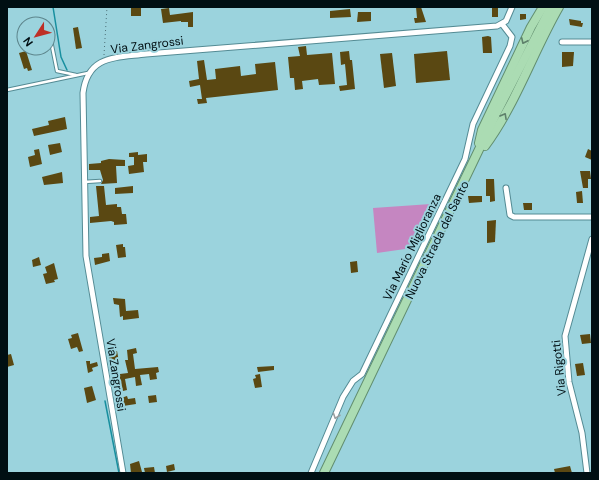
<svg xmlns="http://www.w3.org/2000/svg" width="599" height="480" viewBox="0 0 599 480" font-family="'DM Sans',sans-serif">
  <rect width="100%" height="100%" fill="#9bd3dd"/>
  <polygon fill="#c586c1" points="431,204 412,248 377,253 373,208"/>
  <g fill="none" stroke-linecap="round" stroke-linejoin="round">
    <g stroke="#178f9f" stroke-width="1.5">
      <polyline points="53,7 61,57 67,70"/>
      <polyline points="105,401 119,473"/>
    </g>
  </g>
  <g fill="#5a4812">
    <polygon points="131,7 141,8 141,16 131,16"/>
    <polygon points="416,7 421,7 426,22 415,23 414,18 417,18"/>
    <rect x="492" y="7" width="6" height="10"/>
    <polygon points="169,8 170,15 193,12 193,27 188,27 188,22 181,22 181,21 163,23 161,9"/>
    <polygon points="350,9 351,17 330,18 330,11"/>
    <polygon points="358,12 371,12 371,21 357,22"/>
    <polygon points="520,14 526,14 526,19 520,20"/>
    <polygon points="569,19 581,21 581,23 583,23 582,27 570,25"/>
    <polygon points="78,27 82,48 76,49 73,28"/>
    <polygon points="488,36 491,37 492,53 483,53 482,37"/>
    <polygon points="306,46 307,55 332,53 335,84 319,85 318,79 302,81 303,89 295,90 294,78 290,78 288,57 300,56 298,47"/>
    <polygon points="26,51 32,70 28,71 27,68 24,69 19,53"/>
    <polygon points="349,51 350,60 352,60 355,89 340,91 339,86 347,85 345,64 341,65 340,52"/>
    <polygon points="447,51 450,80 416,83 414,54"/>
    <polygon points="562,52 574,52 573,66 562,67"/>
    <polygon points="392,53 396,86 384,88 380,54"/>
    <polygon points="204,60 207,80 216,79 215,69 240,66 241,76 256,74 255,64 275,62 278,90 206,98 207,103 198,104 197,99 202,99 200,85 190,87 189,81 199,79 197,61"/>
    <polygon points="65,117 67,129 34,136 32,129 49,125 48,121"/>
    <polygon points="60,143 62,152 50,155 48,145"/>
    <polygon points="39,149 42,164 30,167 28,157 35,155 34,150"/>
    <polygon points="588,149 592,151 592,160 585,157"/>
    <polygon points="138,152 138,155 147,154 147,162 143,162 144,172 129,174 128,166 134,165 134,157 129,157 129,153"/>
    <polygon points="109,159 125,160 125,166 116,166 117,183 101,184 103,180 100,170 89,170 89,164 101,163 101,161"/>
    <polygon points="580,171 590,171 591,179 588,179 588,188 583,188"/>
    <polygon points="62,172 63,183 44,185 42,177"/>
    <polygon points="486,179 494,179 495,201 490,202 490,196 486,196"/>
    <polygon points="96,186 104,186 106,205 117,204 117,207 121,207 122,214 126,214 127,224 114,225 114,222 111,221 90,223 90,217 99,216"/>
    <polygon points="133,186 133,193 115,194 115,188"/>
    <polygon points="582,191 583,203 577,203 576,192"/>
    <polygon points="468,196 482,196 482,202 469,203"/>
    <polygon points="523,203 532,203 532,210 524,210"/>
    <polygon points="496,220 495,242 487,243 487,221"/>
    <polygon points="123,244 123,247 125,247 126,257 118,258 116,245"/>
    <polygon points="109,253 110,261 95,265 94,258 102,257 102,254"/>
    <polygon points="39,257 41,265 33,267 32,260"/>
    <polygon points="357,261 358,272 351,273 350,262"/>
    <polygon points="54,263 58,279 54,280 55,282 46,284 43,274 47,273 45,267"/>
    <polygon points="113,298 125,299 126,311 138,310 139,318 123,320 123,316 120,317 119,305 114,304"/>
    <polygon points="78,333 83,351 79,352 77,347 71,349 68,339 72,338 71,335"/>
    <polygon points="590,334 591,343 582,344 580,335"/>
    <polygon points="136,348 137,353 133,354 135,369 158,367 159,372 156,373 157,379 150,380 149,374 140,375 142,385 136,386 135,377 125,379 127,390 123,391 122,386 120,386 120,374 128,373 125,360 128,360 127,350"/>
    <polygon points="117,351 119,362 110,363 108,352"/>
    <polygon points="11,354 14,365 7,367 7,355"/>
    <polygon points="86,361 90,361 90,364 97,362 98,366 92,368 93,371 88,373"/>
    <polygon points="583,363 585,375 577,376 575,364"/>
    <polygon points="274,366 274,370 258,372 257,367"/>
    <polygon points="260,374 262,387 255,388 253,379 256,378 255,375"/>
    <polygon points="92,386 96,400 87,403 84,388"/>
    <polygon points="156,395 157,402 149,403 148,396"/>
    <polygon points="127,396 128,399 135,398 136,404 123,406 121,398"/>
    <polygon points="139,461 142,472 131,473 130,464"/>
    <polygon points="174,464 175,470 167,472 166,466"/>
    <polygon points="570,466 572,473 555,473 554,469"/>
    <polygon points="154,467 155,473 145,473 144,468"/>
  </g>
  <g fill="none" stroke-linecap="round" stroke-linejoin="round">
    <defs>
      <g id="service">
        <polyline points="49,31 57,71 76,75"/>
        <polyline points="7,90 88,73"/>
        <polyline points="84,182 100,181"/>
      </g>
      <g id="minor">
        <polyline points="562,42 592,42"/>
        <polyline points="506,188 510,215 514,217 592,217"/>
        <path d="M123,473L86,256L83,93C88,55 115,58 146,54L497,26L506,21L512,7"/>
        <polyline points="311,473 343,397 353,381 362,374 465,159 473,124 510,46 512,37 502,24"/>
        <polyline points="587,473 582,433 569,382 565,336 592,239"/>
      </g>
      <g id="trunk">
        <polyline points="479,143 482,130 531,27 543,7"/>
        <path d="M485,146C516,104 533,52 559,7"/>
        <polyline points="324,473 496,114 551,7"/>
      </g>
    </defs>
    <use href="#service" stroke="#548b94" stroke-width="4.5"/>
    <use href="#minor" stroke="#548b94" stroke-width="7"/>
    <use href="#trunk" stroke="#628e6f" stroke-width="10"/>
    <polyline stroke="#4d7077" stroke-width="1" stroke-dasharray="1 3" stroke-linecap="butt" points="104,55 107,7"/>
    <use href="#service" stroke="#fff" stroke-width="2.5"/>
    <use href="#minor" stroke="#fff" stroke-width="5"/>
    <use href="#trunk" stroke="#abdcb3" stroke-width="8"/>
  </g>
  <defs><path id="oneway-chevron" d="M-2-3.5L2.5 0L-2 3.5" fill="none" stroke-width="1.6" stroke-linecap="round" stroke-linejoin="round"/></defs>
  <g stroke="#5e806b">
    <use href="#oneway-chevron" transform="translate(524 41) rotate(115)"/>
    <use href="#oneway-chevron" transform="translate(504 116) rotate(-61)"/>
  </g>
  <use stroke="#999fa1" href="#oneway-chevron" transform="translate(336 416) rotate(109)"/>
  <g text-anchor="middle" stroke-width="4" stroke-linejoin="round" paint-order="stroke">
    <g font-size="12" fill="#000f13" stroke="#9bd3dd">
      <text transform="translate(147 45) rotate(-7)" y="4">Via Zangrossi</text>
      <text transform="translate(437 240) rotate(-64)" y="4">Nuova Strada del Santo</text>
      <text transform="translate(412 247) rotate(-64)" y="4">Via Mario Miglioranza</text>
      <text transform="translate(559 368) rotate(-96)" y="4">Via Rigotti</text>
      <text transform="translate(116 375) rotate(81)" y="4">Via Zangrossi</text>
    </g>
  </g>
  <rect width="599" height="480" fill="none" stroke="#000f13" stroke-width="16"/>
  <g transform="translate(36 36) rotate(234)"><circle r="19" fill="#9bd3dd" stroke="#5d858c"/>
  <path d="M0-3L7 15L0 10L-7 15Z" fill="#be3026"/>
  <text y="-6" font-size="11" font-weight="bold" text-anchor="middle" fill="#000f13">N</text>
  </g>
</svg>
